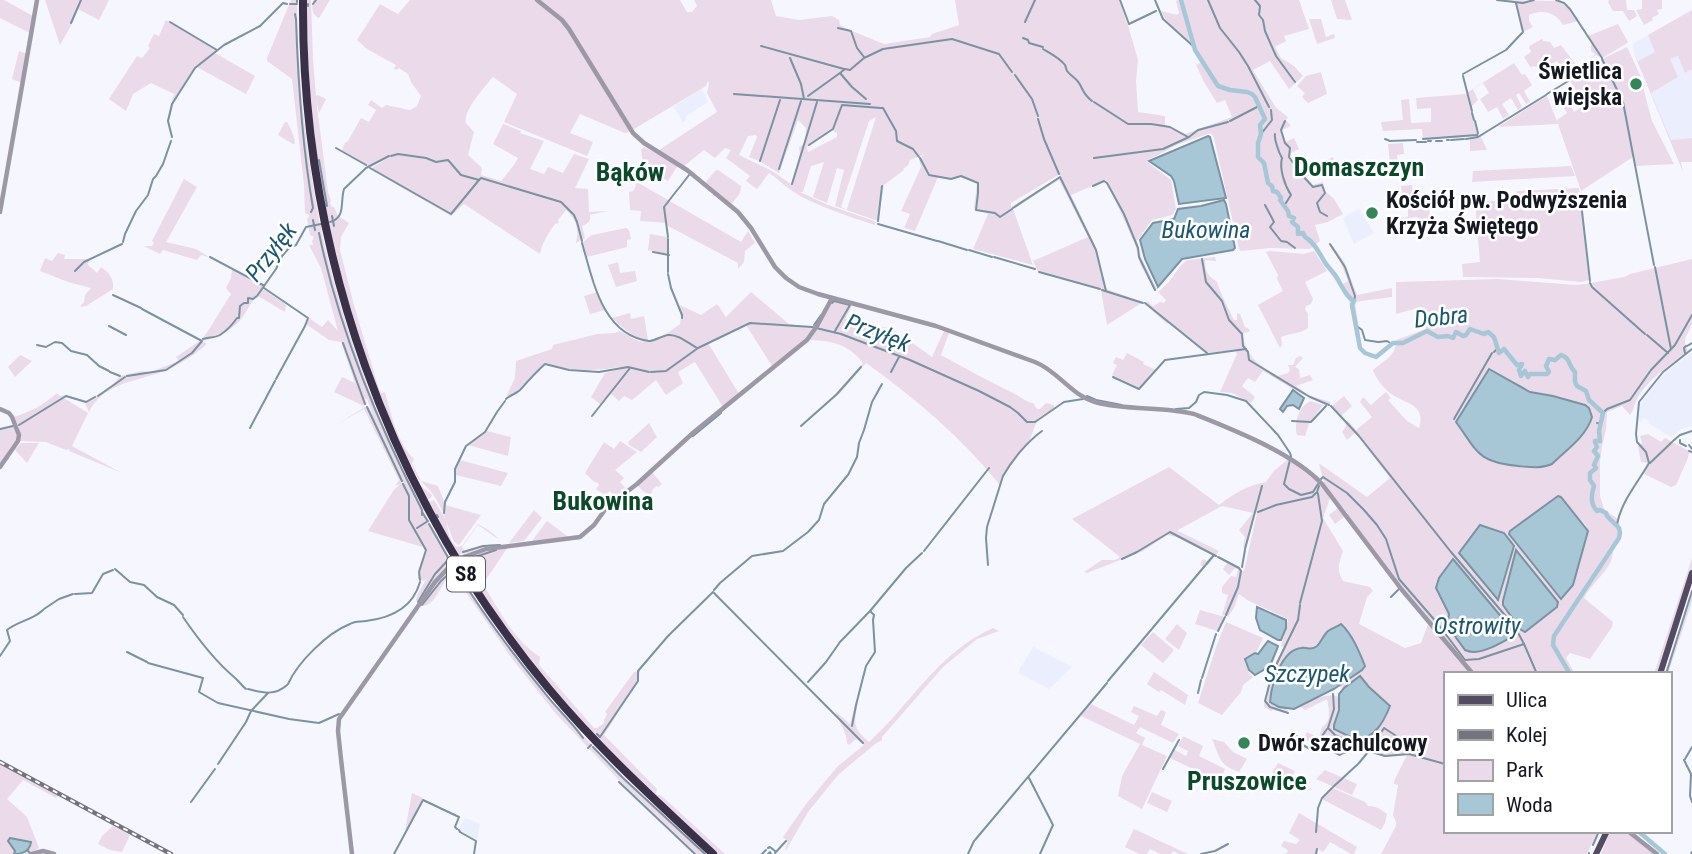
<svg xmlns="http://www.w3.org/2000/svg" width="1692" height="854" viewBox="0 0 1692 854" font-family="'Roboto Condensed',sans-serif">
  <rect width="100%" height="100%" fill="#f6f7fe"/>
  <g fill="#ebeefd">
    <polygon points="1648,35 1655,52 1638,61 1632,44"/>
    <polygon points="1678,56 1685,73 1692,69 1692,138 1671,140 1651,93 1678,77 1670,59"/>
    <polygon points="701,89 705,94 705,96 708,102 686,116 686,120 682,123 681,118 673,107"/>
    <polygon points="1358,209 1360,210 1374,233 1354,244 1343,218"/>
    <polygon points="1692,352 1692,426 1679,430 1671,437 1648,423 1649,421 1644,418 1641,422 1639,420 1640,404 1662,376"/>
    <polygon points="1034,646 1037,649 1072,667 1049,689 1019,673 1019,670"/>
    <polygon points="465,818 480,824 477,841 459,829"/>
  </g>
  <g fill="#eadaea" fill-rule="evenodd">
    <polygon points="0,0 4,0 33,16 30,33 0,18"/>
    <polygon points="45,0 109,0 99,20 78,9 73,22 60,45"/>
    <path d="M291,0H297C297,76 306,150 320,225L327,224L313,144L305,0H311L313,60L316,96L318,95L326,99L319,113L316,99L328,192L331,201L330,203L332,207H334L338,216L349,223L341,237L340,250L355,309L379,389L381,393L385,392C391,414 397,442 414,459L411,466L420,485L432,495L431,498L427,500L399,446L352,321L328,228L321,230C361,404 435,564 552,701C599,756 653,805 706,854H697L618,779L556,714L513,660L458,581L451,578L446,580C439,589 434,607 421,606V604L441,576L450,568L452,570L453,567L450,563H446L448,566L438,575L418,603L416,600L417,595L427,578L424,581L418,579V570L425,551L423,547L368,531L393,491L400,484L395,486L399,480L364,409L337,424L323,440L337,424L365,407L368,406L373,415L367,399H365L367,404L364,406L334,392L342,377L355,383L341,342L329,340L306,324L309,318L322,327L328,320L338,331L321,268L309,245H313L312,241L314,237L310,235L307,219L309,217V215L305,213L304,185L292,79L267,61V58Z"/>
    <path d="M313,0H330L319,18C311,14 312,9 313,0Z"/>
    <path d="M410,0H680L687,12H692L697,6L694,0H771L776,16L799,20L832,16L839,20L840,25L845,28L884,44L930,37L932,34L959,25L955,0H1119L1127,24L1156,10L1157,11L1128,25L1138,60L1136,81L1138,112L1165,116V125L1185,134L1232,117L1225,100L1217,103L1204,82L1196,65L1202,62L1216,82C1208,69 1202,55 1191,44C1181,32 1167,26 1161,11L1177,15L1179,13L1176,1L1178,0H1299L1309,29L1284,36L1286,41L1275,47L1281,58L1294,66L1303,76L1289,89L1270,61L1253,70L1276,108L1288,117L1286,120L1291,126L1282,130L1285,142L1294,138L1299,149L1291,153L1290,157L1301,172L1333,157L1335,164L1306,177L1313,185L1323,182L1325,191L1334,199L1343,214L1328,222L1315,225L1320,241L1310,249L1271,248L1241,251L1239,249L1214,138L1211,133L1179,144L1146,161L1171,180L1176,209L1172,215L1152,220L1137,241L1142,259L1157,289L1155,291L1140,264L1135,244L1106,180L1071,195L1095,245L1106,289L1143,302L1107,325L1101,290L1102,289L1038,272L1033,261L1088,237L1059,180L1013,209L1033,265L973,249L988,214L974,209L977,183L961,177L951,179L938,177L915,231L904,228L910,214L901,211L921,167L919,159L925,154L910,160L908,165L903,169L904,170L884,185L878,221L835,206L844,170L837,168L827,203L813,197L824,162L811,166L803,192H800L828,205L874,221L876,222L875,225C851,217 810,204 791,190C783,185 777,178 769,173L757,189L746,181L750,176L726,158L731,150L725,148L715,158L704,150L684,166L659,150L717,112L707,93L709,84L708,81L706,86L629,132L625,133L580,114L570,133L593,142L587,156L504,122L517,94L493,77C486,85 462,112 466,123C467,124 473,131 474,132L468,155L482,168L481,175L501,181L514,165L518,158L493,144L503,124L521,131L520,133L544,141L530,169L544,174L548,167L563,173L574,154L589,159L575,188L588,189L589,212L607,211L590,215C591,222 588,223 582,226L585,238L576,243C579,229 577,220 566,210L558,220L559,223L555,224C549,232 542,243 540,254L464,204L451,216L370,169L393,155L368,166L342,150L345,143L348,141L361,118L369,122L376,110L368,105L371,100L382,108L386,105L410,110L417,106L421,96L411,82L408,74L399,68L397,70L394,69L396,65L367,49L357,40L380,4L398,14ZM876,117L847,209V210L841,207L869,121ZM798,120L806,128L805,143L799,147L800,155L791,184L772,171L739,155L748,136L756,135L757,137L749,157L759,161L779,173ZM832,130L837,133V137L808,152L807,147ZM1060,174L1059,177L1011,207V203Z"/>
    <polygon points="1331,0 1345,0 1352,20 1337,19"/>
    <path d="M1501,0L1557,1L1570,9L1578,21L1563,25C1556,12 1542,9 1529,15V21L1533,27L1523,32L1517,3H1523Z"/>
    <polygon points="1609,0 1626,0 1627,10 1634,10 1637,16 1629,21 1623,11 1613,11 1608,2"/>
    <polygon points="1642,0 1662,0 1662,9 1657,10 1659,14 1652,18 1653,20 1644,25 1636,10 1642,9"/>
    <polygon points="1692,10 1692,69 1685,73 1678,56 1670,59 1678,77 1651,93 1671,140 1692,138 1692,162 1681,162 1683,172 1631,46 1638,61 1655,52 1648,35"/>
    <polygon points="1309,19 1321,19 1326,37 1334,34 1335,38 1317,44"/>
    <polygon points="166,20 218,50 215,53 255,76 246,94 197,67 176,96 169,120 167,120 174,94 151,83 133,94 126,111 109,99 137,56 142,58 150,48 148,46 154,34 159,36"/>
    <polygon points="1618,24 1628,42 1626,44 1602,58 1596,49 1600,57 1596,55 1590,59 1595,54 1591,51 1591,45 1593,44 1588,36"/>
    <polygon points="1542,39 1543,41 1550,42 1554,48 1561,45 1579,69 1568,77 1557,61 1543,69 1533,66 1531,68 1524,57 1531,52 1529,46"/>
    <polygon points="1627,47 1645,86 1643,87 1652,121 1674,164 1636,166 1633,157 1581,191 1558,124 1498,127 1547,96 1558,124 1557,120 1567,113 1559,100 1569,93 1573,101 1569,104 1574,112 1585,105 1569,79 1602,59"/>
    <polygon points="19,51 27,54 22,83 12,79"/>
    <polygon points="1514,63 1522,75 1525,74 1532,85 1524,91 1530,102 1526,104 1519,93 1516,95 1522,107 1518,110 1511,98 1502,104 1509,115 1503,119 1497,107 1488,112 1480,99 1489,93 1483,83 1473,89 1478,100 1471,107 1477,134 1465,137 1423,140 1422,129 1383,131 1381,122 1403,120 1401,100 1409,99 1411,123 1431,122 1431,108 1417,109 1416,98 1466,94 1467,91 1468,92"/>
    <polygon points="1321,72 1327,94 1308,103 1302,97 1305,93 1297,86 1306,76"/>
    <path d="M285,122H287C291,129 294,135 295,143L293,144L278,135Z"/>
    <polygon points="1483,133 1485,134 1481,137 1487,150 1470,151 1470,139"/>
    <polygon points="1403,143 1404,154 1397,155 1398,164 1390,164 1388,144"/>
    <polygon points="644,147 678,165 668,181 662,177 652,174 651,175 644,170 646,164 643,163 641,150"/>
    <polygon points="1571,166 1575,176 1472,182 1473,171"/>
    <polygon points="716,170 718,170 741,186 740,193 731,205 705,183"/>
    <polygon points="184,179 197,187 166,242 196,249 209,257 201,255 197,260 163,250 160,254 144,246 152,246 154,243 152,241"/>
    <polygon points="635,181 741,242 748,231 755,243 745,251 744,262 738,269 738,263 668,226 667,223 640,221 641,211 630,210 629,192 633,191 636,186"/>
    <polygon points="1412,185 1413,196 1409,197 1409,207 1396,208 1394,196 1402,195 1401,186"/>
    <polygon points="1579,188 1589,280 1581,282 1538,278 1463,277 1462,264 1480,262 1475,202 1511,200 1517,191"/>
    <polygon points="1429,206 1431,224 1419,225 1418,217 1408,218 1408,226 1398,225 1398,218 1408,217 1408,208"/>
    <polygon points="626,228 629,230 631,239 627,240 627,247 587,257 583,242 592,235"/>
    <polygon points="650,234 667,237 668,254 648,250"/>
    <polygon points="1329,245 1332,245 1345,263 1357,295 1392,288 1392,297 1355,302 1361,342 1357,341 1349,300 1315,251 1315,249 1318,247 1320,250 1322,256 1331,266 1343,284 1348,281 1340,261"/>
    <path d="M1269,251L1304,254L1314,251L1327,271L1305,282L1313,299L1311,304L1306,306L1305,309L1308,314V328C1300,334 1290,333 1281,337L1282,345L1280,348L1258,305L1283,291L1277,279L1278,275L1266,252Z"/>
    <path d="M58,253L65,255L64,259H89L88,265L97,273L101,267C109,273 114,278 113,289L86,306L80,307L84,302L85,295L91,288L68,282L40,271L45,258L52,261Z"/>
    <path d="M1215,257L1216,261L1205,260C1206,274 1207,274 1217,282C1221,295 1228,307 1234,320H1237V313L1240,314L1245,327L1249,329L1250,331L1243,334C1245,356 1260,366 1278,376L1288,373L1290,370L1288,365H1293L1296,358L1300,356L1303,358L1295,367L1299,369L1300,378L1310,375L1313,380L1296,386L1308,395L1331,402L1330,404L1303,395L1263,371L1255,382L1248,378L1242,386L1255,397L1251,403L1232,393L1220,392L1237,354L1236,352L1239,350L1206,353L1168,323L1167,324L1145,304L1147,301L1153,306L1160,302L1164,303L1166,300L1158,292L1169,282L1181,265L1187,260Z"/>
    <path d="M1692,259V324L1685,339V344L1688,351C1670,365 1648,379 1637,399C1634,405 1634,410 1630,415L1622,406L1607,412L1606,430L1602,446L1600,462V496L1604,509L1619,520V535L1606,555L1607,556L1611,551L1613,552C1612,556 1612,560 1610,563C1603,576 1591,585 1584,598L1613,622L1612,627L1590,659L1570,653L1566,658L1575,674H1445V831H1598L1587,854H1381L1396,826V822L1393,815L1398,785L1394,784V781L1407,755L1385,757L1354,746L1343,755L1341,752L1337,753L1317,744L1318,740L1315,745L1304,739L1307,732L1319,738L1322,727C1332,721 1329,709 1327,699L1305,710L1299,706C1310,701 1327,692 1339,697C1340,708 1334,718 1334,729C1341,732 1349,737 1356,738C1373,740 1384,720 1390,708L1389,704L1369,687L1351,683L1344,688L1339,687L1362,670L1365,666C1359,651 1353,635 1341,624C1336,627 1329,630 1325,634C1315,645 1318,649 1301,648L1279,667L1269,700L1273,705L1287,709L1289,714L1273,710L1271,711L1264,707C1266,687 1274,666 1284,647L1281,646L1286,629L1288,619L1247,600L1239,594L1234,608L1228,617L1222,615L1228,595L1222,593V587L1231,576L1236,577L1238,570L1235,568L1229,575L1223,569L1227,563L1217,557V555L1241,568V571H1244L1257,513L1255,514L1246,548L1243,547L1245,537L1239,530L1253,513L1222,506L1178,530V531L1219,551L1208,565L1205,564L1203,567L1200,564L1203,559L1207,561L1212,555L1176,537L1167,535L1143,551L1087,573L1084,572L1102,560H1115L1120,557L1072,519L1169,467L1219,505C1233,494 1248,485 1266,482L1273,472L1288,459L1321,485L1324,482L1319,464H1320L1367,497L1390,478L1355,433L1347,440L1342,432L1346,426L1345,422L1347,420L1356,430L1372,417L1360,402L1363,397L1371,405L1386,392L1391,398L1388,400L1407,421L1419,428C1427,403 1403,404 1390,393C1383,387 1376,379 1373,370C1384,360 1396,357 1396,340L1426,329L1421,307L1396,314V282L1498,279L1575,285L1585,284L1624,277L1630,274ZM1489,369L1530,392L1553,396L1585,405L1589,408L1588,427L1574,444L1552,464L1547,466L1462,430ZM1333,496L1348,514L1345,516L1338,508L1329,515L1335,524L1344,517L1428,624L1421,643L1405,648L1359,624L1367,597L1373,591L1370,587L1343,581C1336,569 1339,564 1343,551L1323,518L1330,498ZM1560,496L1587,527L1561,598L1509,535L1510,531ZM1494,530L1506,534L1514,547L1499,600H1496L1459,553ZM1518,550L1558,602L1520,629L1503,605V597L1515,552ZM1450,562L1510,638L1475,653L1465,650L1447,625L1449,614L1436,585Z"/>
    <polygon points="618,262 620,273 635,271 637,281 616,287 608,265"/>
    <path d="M232,268L263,286V289L286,305L285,312L258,296C251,301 249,308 244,315C236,328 219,337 204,341L202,339L208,331L231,294L226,288L231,278Z"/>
    <polygon points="597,292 605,310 590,314 584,296"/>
    <path d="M751,292L789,324L813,328L806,339L772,366L746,325L734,331H731L708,343L739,394L723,407L695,362L678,372L683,383L666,395L656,380L632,400L624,396L619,401L610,393L602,404H600L591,397L605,373L620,369V367C596,371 568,372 545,363L516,392L506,397L515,378L516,361L552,349L553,345L597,334L615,333L619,331C626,333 632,339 639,341C654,344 668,333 680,324L681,318L680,305L701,315L717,304L726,317Z"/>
    <path d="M835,301L852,306L845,319L888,328L897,332L932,357L944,331L949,333L941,355C965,368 988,381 1013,393C1020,396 1025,402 1033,403L1037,409H1040L1046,403L1054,405V408L1038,418L1029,442L1005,471L1000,485C962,438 915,398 866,363L840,393L809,420L808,418L827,403L863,363C848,344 833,341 810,340L818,328L832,302Z"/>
    <path d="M630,313L631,319L644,316L648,340C632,338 624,328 612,318Z"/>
    <path d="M201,340L207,344C193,356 177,367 159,373C132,382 103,384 89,412L85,403L67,397L64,398L88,413L72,446L122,473L69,451L70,449L66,450L46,442L20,441L19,427L14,417C30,412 44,405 57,393L60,396L66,395L86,401L111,387L120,376L142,371L150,372L179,361L176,357Z"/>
    <polygon points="1127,353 1144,362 1143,364 1156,370 1140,388 1112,375 1117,365 1113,363 1116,357 1123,360"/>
    <polygon points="20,355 32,361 15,377 8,367"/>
    <polygon points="1344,396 1352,406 1341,416 1332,406"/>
    <path d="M1311,401L1323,405L1309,424L1305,436L1297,435C1294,423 1298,406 1311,401Z"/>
    <polygon points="649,423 657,437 641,452 629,445 628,442"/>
    <polygon points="12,426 15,427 18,435 18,440 0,464 0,429"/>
    <polygon points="487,431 511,437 508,456 468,445"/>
    <polygon points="1648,434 1661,442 1665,438 1689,451 1688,458 1676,485 1671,487 1644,474 1648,463 1641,462 1638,446 1642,443 1640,436"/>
    <polygon points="620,441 637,452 615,470 624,478 620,482 627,490 616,498 610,491 605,495 596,489 599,485 598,483 593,481 585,473 604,442 614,449"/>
    <polygon points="21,443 39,443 27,463 15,450"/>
    <path d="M460,460L508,473L501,486L456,475L455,483L445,502V505L481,515L459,545L454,542L446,521C448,530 449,541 457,547L462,546L478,524C486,529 500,535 500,545L478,549L463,555L462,553L460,555L463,560H465L464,558L480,552L508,547L483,584C499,610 514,641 540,657L539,665L594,728H597L604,723V720L607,714L605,712L634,672L640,671L638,681L604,735L657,789L656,794L663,797L725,854H716L633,776L555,694L483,597L427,502L434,500L445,518L444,514C440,507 437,499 432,493C423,481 415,481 412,463L421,481L438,486L444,501L454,482V468H456ZM478,525L498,539L500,544L486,545L465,551L462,547Z"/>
    <polygon points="652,472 662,484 658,487 657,486 653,489 650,496 643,491 637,485"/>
    <polygon points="534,510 542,518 524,541 509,543"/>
    <polygon points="547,521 567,536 568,538 532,541"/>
    <polygon points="1692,558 1692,568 1658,672 1654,674"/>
    <polygon points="1692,589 1692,602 1668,674 1665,674"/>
    <polygon points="1200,610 1225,617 1217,631 1195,624"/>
    <polygon points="1226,622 1263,638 1257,651 1244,658 1249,673 1253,677 1243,685 1241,692 1222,715 1198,703 1216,647"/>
    <polygon points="1177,624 1187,633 1179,650 1165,639"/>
    <path d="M993,628L999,631L977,639L943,667L882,737V740L875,744L838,775L808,812L786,850L785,849L788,842L783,837L806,804L838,766L864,745L856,739L849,745L847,743C847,732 839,723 836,712L850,724L856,702L858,703C854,724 852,727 869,742C912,703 937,653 993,628Z"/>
    <polygon points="1153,632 1174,650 1163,663 1141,645"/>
    <polygon points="1154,672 1188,695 1185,705 1161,690 1159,692 1147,684"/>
    <polygon points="1091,704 1134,725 1139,716 1131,712 1134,706 1157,716 1161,710 1166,712 1161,725 1179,734 1173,743 1140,727 1136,733 1145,738 1142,745 1167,756 1142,809 1118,796 1122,776 1140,744 1081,716"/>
    <polygon points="1183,736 1203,746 1199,756 1225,769 1220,782 1170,758 1162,769 1173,749 1186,756 1188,751 1178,746"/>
    <path d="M1212,739L1224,742L1233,752L1247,759L1239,772C1219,765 1220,758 1212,739Z"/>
    <polygon points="0,763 59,795 56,798 23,780 7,799 27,817 39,848 30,854 0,854"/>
    <polygon points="1278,763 1295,771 1290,782 1272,773"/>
    <polygon points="1325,770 1357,784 1352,795 1316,779"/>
    <path d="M1333,788L1365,802L1368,806C1377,806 1380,809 1387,814L1385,823L1381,830L1322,799Z"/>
    <polygon points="1152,792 1172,801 1167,812 1147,803"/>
    <polygon points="412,793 423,798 406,831 405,831"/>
    <polygon points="1299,813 1357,847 1354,854 1351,854 1330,842 1323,852 1318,849 1317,854 1286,854 1288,850 1281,846 1284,841 1296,844 1300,840 1289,833"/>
    <polygon points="113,826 130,835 122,852 110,850 98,844 102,836"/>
    <polygon points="1134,829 1188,854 1179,854 1173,851 1171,854 1160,854 1150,849 1147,854 1139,854 1125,847"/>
    <polygon points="1610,831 1624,831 1638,840 1655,854 1601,854"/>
  </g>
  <g fill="#a7c7d7" stroke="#7b92a0" stroke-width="2">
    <polygon points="1208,136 1210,137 1226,198 1179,204 1174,181 1171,176 1149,161"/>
    <polygon points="1224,200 1226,204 1235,248 1233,250 1182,259 1158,287 1145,259 1140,240 1153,223 1174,219 1178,209 1201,206"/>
    <path d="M1489,369L1530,392L1553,396L1585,405L1589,408L1592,417C1586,437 1566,450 1552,464C1541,469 1529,467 1518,466C1477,462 1478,452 1456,422Z"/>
    <polygon points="1293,390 1304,398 1299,409 1293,405 1287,406 1283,412 1280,409"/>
    <polygon points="1558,496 1561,497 1588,531 1573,585 1561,599 1509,534 1510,531"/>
    <polygon points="1480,525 1504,533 1514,546 1498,600 1459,553"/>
    <polygon points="1516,550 1558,602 1557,607 1525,632 1520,629 1503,605 1503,601"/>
    <path d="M1453,559L1514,632L1513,636C1501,643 1478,657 1465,650L1447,625L1449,614L1436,588L1439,578Z"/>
    <polygon points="1257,607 1286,620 1286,628 1281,640 1278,640 1260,630 1256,618"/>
    <path d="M1341,624C1352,634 1359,651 1365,666L1362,670L1334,689L1294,709L1279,707L1270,702C1271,686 1281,650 1301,648C1308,647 1311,651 1317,646C1321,642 1323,636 1327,632C1330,629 1337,627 1341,624Z"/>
    <polygon points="1268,641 1278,646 1277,649 1270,666 1255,675 1249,670 1245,659 1255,653 1258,654"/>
    <path d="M1360,676L1369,687L1390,706C1384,721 1374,741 1355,738C1348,737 1341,732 1334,729V725L1339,710V694L1344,688Z"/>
    <path d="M10,838L31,842C30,851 23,854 14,854L15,851L8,841Z"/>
  </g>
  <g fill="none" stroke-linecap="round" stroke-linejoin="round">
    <g stroke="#7b92a0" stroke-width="2">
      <polyline points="297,0 297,2"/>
      <polyline points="1120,0 1129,24 1156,11"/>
      <polyline points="1155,0 1163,19 1193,46"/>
      <polyline points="1208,0 1220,28 1239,52 1248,66 1269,107"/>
      <polyline points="1255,0 1260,6 1259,15 1263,20 1265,31 1276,56 1295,82"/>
      <polyline points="1497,0 1523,3 1534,0"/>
      <polyline points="1556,0 1564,3 1570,9 1602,58"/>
      <polyline points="1516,3 1523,32"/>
      <polyline points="290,4 297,4"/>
      <polyline points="313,4 316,0"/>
      <polyline points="308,6 308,4"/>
      <path d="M295,14L296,19C298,82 302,145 313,208L311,212"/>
      <polyline points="170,22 217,50"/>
      <polyline points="1025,22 1035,0"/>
      <polyline points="71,23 81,0"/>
      <polyline points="838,28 851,31 857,48 864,57"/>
      <polyline points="1023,38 1028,40 1029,43 1043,47"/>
      <polyline points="761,46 844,69"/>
      <path d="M1043,49C1050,53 1060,58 1065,65C1066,67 1066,69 1067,71C1070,75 1076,78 1079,83C1084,91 1083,94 1092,101"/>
      <polyline points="790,58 801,84 804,99"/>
      <polyline points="1602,59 1623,102 1654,265"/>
      <polyline points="840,73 845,69 850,70 864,58 883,49 952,39 999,54 1012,72"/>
      <polyline points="1463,74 1506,50 1522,33"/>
      <polyline points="1015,75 1032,99 1038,116"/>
      <polyline points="1463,76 1472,111"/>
      <polyline points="1572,79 1601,61"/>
      <polyline points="734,94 870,104"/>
      <polyline points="1547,94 1570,80"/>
      <polyline points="808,96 840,73 852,87 866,99"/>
      <polyline points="1094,102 1128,124 1151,124 1170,127 1188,137"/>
      <polyline points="1472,113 1474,120"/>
      <polyline points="1038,119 1044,139 1059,174"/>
      <polyline points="1230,121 1259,106"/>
      <polyline points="1285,121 1281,130 1285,143 1290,148 1289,157 1302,175 1313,187 1322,185 1325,193 1317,203 1320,212 1327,216"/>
      <polyline points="1261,134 1272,120 1271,110"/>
      <path d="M1275,134C1274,139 1279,153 1282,158C1279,169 1285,186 1291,195L1284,206"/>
      <polyline points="172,137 168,121 172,104 195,68 224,45 260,26 283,3 287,4"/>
      <polyline points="1385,139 1390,141 1416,140"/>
      <polyline points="1423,139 1477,135 1478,133 1475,121"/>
      <polyline points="1466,139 1478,137 1546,95"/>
      <polyline points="1447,140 1449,140"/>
      <polyline points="1451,140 1464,139"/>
      <polyline points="1428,141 1431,141"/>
      <polyline points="1436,141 1442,141"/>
      <polyline points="1417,142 1426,142"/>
      <polyline points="809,145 833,129 842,105 881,108 883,108 896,131 897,141 913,149 919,157"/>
      <polyline points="336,148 366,165"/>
      <polyline points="391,156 398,154 426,158 436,162 448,160 461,175 479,180 481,178 561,202 574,215 577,222 582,241"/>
      <polyline points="920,158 929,175 951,179 961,176 978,183 978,193 976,210 995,213 1000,217 1012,209"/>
      <polyline points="1094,158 1163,149 1189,137 1198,130 1228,122"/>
      <polyline points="319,160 327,206"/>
      <polyline points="760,161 780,100"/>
      <polyline points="370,168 451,214 479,180"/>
      <polyline points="779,169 801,101"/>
      <polyline points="792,184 817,102"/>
      <polyline points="1093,186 1104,181 1107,183 1124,214 1138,248 1139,257 1155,290"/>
      <polyline points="679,188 689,175"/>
      <polyline points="1580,194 1590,281"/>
      <polyline points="1265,205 1274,222 1270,227 1281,241 1287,242 1295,248"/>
      <polyline points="1013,208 1060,177 1096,250 1106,291"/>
      <polyline points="332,216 334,226"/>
      <polyline points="313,220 315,230"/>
      <polyline points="878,221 882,186"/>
      <path d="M330,222C346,218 340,202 344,189L366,168L389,156"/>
      <polyline points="878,224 937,241"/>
      <path d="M319,233C339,330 377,422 422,510V515"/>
      <polyline points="668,237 664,207 678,189"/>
      <polyline points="668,239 668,272"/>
      <polyline points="938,241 967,250"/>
      <polyline points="123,242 125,234 136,211 148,195 153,179 156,176 163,164 171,141"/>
      <path d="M582,243C593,280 602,335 649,341"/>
      <polyline points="1330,244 1345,267 1355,296 1354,301"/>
      <polyline points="969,250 992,257"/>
      <polyline points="653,252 669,255"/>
      <polyline points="210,257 263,285"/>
      <polyline points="994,257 1035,269"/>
      <polyline points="1202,259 1206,282 1222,301 1229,320 1242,334 1243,346 1248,352 1249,360 1310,397 1329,405"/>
      <polyline points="1655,267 1671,349"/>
      <polyline points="75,271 84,262 122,244"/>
      <polyline points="1039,272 1100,289"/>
      <polyline points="668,274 671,288 682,315 682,318"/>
      <polyline points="1590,283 1592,287 1645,334"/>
      <polyline points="264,288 308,318 305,326 276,379"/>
      <polyline points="1102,290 1143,303"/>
      <polyline points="113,295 141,308"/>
      <polyline points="832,303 834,301 850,305 835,331"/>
      <polyline points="1145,303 1207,353"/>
      <polyline points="814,325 821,315"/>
      <polyline points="109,326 126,335"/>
      <polyline points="1358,327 1362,330 1365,340 1378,342"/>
      <polyline points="1492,335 1493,335"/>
      <polyline points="1647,335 1668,353"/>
      <path d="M203,339C208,337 215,338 220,335C226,331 233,324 237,318H239L240,306L244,303H248V298L253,299L257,296L276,269L282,256L289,248L296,245L306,227L321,224"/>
      <path d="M650,341C656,340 662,336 668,335C678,334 688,343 697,348"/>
      <polyline points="1379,342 1387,341 1392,344"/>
      <polyline points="343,343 365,404"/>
      <polyline points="37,345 46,347 55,342 62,343 71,351 87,355 99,366 109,371"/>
      <polyline points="1687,346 1692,343"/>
      <polyline points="1494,352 1497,349"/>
      <polyline points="1685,353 1684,348 1686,346"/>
      <polyline points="110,372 120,376"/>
      <polyline points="651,372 666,371 698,348 750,323 812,327 841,334 862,342 910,360 979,391 1010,407 1018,413 1027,422 1035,422 1064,402 1083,399"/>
      <polyline points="891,372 899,357"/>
      <polyline points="127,376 166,370 192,353 202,341 142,309"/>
      <polyline points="1113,377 1139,389 1165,360 1246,349"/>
      <polyline points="98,396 125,377"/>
      <polyline points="1087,396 1096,400 1122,405"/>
      <path d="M506,399C510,395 516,394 520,390C528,381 536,372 545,364L569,370L599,372L628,367L649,372"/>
      <polyline points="1331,406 1359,436 1451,552 1515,627 1524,644"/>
      <polyline points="367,407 402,481"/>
      <polyline points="1176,409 1189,408 1196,402 1199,395 1204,392 1227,395 1246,401 1278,435 1290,453 1291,456 1284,484 1289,489 1301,495 1313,492 1318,484"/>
      <polyline points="1603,413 1607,409 1630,400 1651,370 1675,345 1692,315"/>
      <polyline points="592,416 630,368"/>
      <polyline points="1454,419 1492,353"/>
      <polyline points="1292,421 1311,422 1326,406"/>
      <polyline points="1597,423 1601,424"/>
      <polyline points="19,425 66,396 86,402 95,397"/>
      <polyline points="801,426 837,394 861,367"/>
      <polyline points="250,428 275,381"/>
      <polyline points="0,429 13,426"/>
      <polyline points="693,436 721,413"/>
      <polyline points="1680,440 1680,443 1686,446"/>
      <polyline points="1673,441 1680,435 1692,431"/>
      <polyline points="1689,445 1692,449"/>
      <polyline points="1689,451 1692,452"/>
      <polyline points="1650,463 1672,442"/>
      <polyline points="848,475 857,457 859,443 864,430 872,402 882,384"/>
      <polyline points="1321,479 1323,477 1347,493 1364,510 1377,525 1386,539 1399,579 1438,624 1465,660 1479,659 1524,644 1537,674"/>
      <polyline points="403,484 409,496 409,520 426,550 419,572 420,580"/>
      <polyline points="422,512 427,520"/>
      <polyline points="1258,512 1276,505 1312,497 1316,493"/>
      <polyline points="444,513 445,502 455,482 455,469 466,446 485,432 497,412 505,401"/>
      <polyline points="437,515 438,517"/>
      <polyline points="429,524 450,561"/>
      <path d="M1617,524C1622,500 1637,484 1649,463L1646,452L1637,442L1636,434L1639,402L1663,372L1692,349"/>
      <polyline points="417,528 428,521"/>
      <polyline points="1245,549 1262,486"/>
      <polyline points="924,551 989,468"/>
      <polyline points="463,552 483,546 500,545"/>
      <polyline points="1218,557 1239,568 1241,571"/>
      <polyline points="1122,559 1137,552 1170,532 1216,556"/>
      <polyline points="466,560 496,550"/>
      <path d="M988,565L986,538L987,527L1003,476C1012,460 1027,442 1042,431"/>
      <path d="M454,567C481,611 511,652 544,692C556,708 572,722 583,738"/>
      <polyline points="1242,567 1245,550"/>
      <polyline points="115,569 130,582 144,585 157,597 174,605 183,615"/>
      <polyline points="714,590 720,583 752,556 783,551 808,532 819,520 824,504 847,476"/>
      <polyline points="75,594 92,593 103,574 113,570"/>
      <polyline points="1391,597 1399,589"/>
      <polyline points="418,602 435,574 449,559"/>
      <polyline points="1300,603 1322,521 1318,494 1317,492 1319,486"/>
      <polyline points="422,605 441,581 453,570"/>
      <polyline points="44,609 59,599 73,594"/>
      <polyline points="1226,615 1238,587 1241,571"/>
      <path d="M183,617C198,639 214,660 234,677C239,681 242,686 246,689"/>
      <polyline points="1218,631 1225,617"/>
      <polyline points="127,652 147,662"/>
      <path d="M0,656L10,641L7,630C18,621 33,620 43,610"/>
      <polyline points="148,663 203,678 199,692 218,703 289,719 319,723 339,714"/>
      <polyline points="1277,663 1298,620 1300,605"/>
      <polyline points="1277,664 1273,670 1265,701 1270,707 1288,713"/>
      <polyline points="1666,674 1692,591"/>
      <polyline points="1202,678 1216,634"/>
      <polyline points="1108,681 1214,555"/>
      <polyline points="808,682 826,662 840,642 870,611 906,568 922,553"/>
      <path d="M288,684C298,662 327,633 350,624C355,621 360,622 366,621C391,618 413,607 420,582"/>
      <path d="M248,689C263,693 275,696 287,685"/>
      <polyline points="1198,693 1201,680"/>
      <polyline points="1333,694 1334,709 1328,728 1335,735 1351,743"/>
      <polyline points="852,726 856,705 866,666 875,652 873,620 874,615 870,611"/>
      <polyline points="597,734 600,737 638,681 638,671 668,636 713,592 863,743"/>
      <polyline points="1295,735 1297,736 1299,743 1312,750 1327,729"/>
      <path d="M1353,744C1365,745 1378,739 1384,728L1418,750L1421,752L1423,758"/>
      <polyline points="1321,746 1340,755 1343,753"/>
      <polyline points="593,747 623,778 705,854"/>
      <polyline points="588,748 591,745"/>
      <polyline points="1368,751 1385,756 1409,754 1445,764"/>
      <polyline points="1345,753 1353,744"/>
      <polyline points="1685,759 1692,747"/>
      <polyline points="1684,760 1691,774 1690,796 1692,802"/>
      <polyline points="1359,763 1368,752"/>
      <polyline points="218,764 246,722 251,711 268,693"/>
      <polyline points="1163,769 1179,740"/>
      <polyline points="1029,778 1053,825 1040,854"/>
      <polyline points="619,782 695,854"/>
      <polyline points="1333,787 1358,764"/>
      <polyline points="191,802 215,769"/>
      <polyline points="1318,808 1322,798 1332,788"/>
      <polyline points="459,830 460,832 476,841 474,854"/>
      <polyline points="1316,832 1318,809"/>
      <polyline points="975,840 1107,683"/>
      <polyline points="1593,845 1599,831"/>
      <polyline points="768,848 770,847 775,851"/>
      <polyline points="28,851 30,853"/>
      <polyline points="775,853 786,841"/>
      <polyline points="394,854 423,800 459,817 455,827 457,829"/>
      <polyline points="762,854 766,850"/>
      <polyline points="768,854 770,852 771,854"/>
      <polyline points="968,854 974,841"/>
      <polyline points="1201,854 1215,851 1228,844"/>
      <polyline points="1316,854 1317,849"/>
      <polyline points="1589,854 1589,853"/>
      <polyline points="1691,854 1692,852"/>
    </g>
    <g stroke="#a7c7d7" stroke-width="4.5">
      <path d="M1181,0L1195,50L1218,86L1230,90L1247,92L1252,94L1255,97L1265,119L1260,125L1261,134L1258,143V157L1264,163L1268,183L1272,186L1273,191L1277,192L1281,198L1280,200L1288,211L1289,216L1294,218L1292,222L1298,227V234L1303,233L1305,237C1314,242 1318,251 1323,259C1326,266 1333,271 1337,278C1342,286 1346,297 1354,301L1352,305L1360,348L1365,353L1376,357L1393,343H1403L1427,331L1438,337L1448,336L1453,338L1456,332L1463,336L1466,335L1470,329L1484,334L1488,332L1494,337L1499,353L1504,349L1517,365L1522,364L1519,370L1521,376L1525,371L1528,377L1530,374H1547L1549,372L1546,366L1549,359L1555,360L1561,355C1571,358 1568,366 1575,372V382L1577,386L1586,391L1589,400L1603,413L1599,431L1600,441H1595V442L1597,447L1594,451L1598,456L1594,465L1596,468L1590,473V480L1594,486C1591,495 1590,504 1597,511L1600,510L1606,513L1607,516L1619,528L1620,533L1619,538L1554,636L1553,645L1570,674"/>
      <polyline points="1638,831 1665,854"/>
    </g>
    <g stroke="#9d98a5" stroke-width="4.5">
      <path d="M537,0L562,20L569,29L633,133L644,143L687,170L738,212L751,228L775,267L786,278L799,287L818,294L936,326L1035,362C1058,371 1071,395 1095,402C1128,411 1163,406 1194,414C1234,430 1293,453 1322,484L1402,590L1473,674"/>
      <polyline points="0,212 37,0"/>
      <polyline points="0,409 9,413 12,417 19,435 18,441 0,467"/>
      <polyline points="464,557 486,549 580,537 594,525 607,507 637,484 694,432 807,340 817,326 832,298"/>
      <polyline points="1628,831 1657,854"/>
      <polyline points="32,854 43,851 54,854"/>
      <polyline points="352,854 341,759 338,731 339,719 435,582 449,567"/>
    </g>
    <g stroke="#534b61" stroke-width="6">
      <polyline points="1660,674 1692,573"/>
      <polyline points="1596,854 1607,831"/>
    </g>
    <path stroke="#3a3149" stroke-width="8" d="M303,0C301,250 389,497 549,689C599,749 656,801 713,854"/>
    <defs>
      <polyline id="rail" points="0,762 171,854"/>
    </defs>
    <use href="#rail" stroke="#73747d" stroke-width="4.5"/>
    <use href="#rail" stroke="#fff" stroke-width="2" stroke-dasharray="5" stroke-linecap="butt"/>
    <polyline stroke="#9d98a5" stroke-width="4.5" points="449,567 464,557"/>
  </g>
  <g fill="#338658" stroke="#fff" stroke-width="2.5">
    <circle cx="1636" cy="84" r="7"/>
    <circle cx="1372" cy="213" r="7"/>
    <circle cx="1244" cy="743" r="7"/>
  </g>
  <g text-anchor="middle" stroke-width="5" stroke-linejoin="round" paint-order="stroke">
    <rect fill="#fff" stroke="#5b5d64" stroke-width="2" x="447" y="556.5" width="38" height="35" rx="5"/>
    <g font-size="21" font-weight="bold" fill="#151721">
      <text x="466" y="581">S8</text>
    </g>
    <g font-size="23" font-weight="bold" fill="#151721" stroke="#fff" text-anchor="start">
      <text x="1622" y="79" text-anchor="end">Świetlica<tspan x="1622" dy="26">wiejska</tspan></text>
      <text x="1386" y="208">Kościół pw. Podwyższenia<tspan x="1386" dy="26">Krzyża Świętego</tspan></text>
      <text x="1258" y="751">Dwór szachulcowy</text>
    </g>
    <g font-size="24" font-style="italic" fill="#1b576f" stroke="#fff">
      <text x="1206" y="238">Bukowina</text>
      <text transform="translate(271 252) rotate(-52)" y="8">Przyłęk</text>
      <text transform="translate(1441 317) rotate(-6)" y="8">Dobra</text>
      <text transform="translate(878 333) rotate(21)" y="8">Przyłęk</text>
      <text x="1477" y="634">Ostrowity</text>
      <text x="1307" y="682">Szczypek</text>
    </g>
    <g font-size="26" font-weight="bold" fill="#0b492a" stroke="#fff">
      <text x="1359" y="176">Domaszczyn</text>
      <text x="630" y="181">Bąków</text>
      <text x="603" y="510">Bukowina</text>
      <text x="1247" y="790">Pruszowice</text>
    </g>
  </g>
  <rect x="1444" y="672" width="228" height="161" fill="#ffffff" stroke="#a1a2a6" stroke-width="2"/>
  <rect x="1458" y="695" width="35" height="10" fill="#534b61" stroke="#a1a2a6" stroke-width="2"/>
  <text x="1506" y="707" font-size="21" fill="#151721">Ulica</text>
  <rect x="1458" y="730" width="35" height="10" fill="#73747d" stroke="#a1a2a6" stroke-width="2"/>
  <text x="1506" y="742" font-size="21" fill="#151721">Kolej</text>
  <rect x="1458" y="760" width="35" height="21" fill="#eadaea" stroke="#a1a2a6" stroke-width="2"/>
  <text x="1506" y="777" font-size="21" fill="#151721">Park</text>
  <rect x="1458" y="794" width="35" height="21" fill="#a7c7d7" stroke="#a1a2a6" stroke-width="2"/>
  <text x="1506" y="812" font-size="21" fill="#151721">Woda</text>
</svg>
